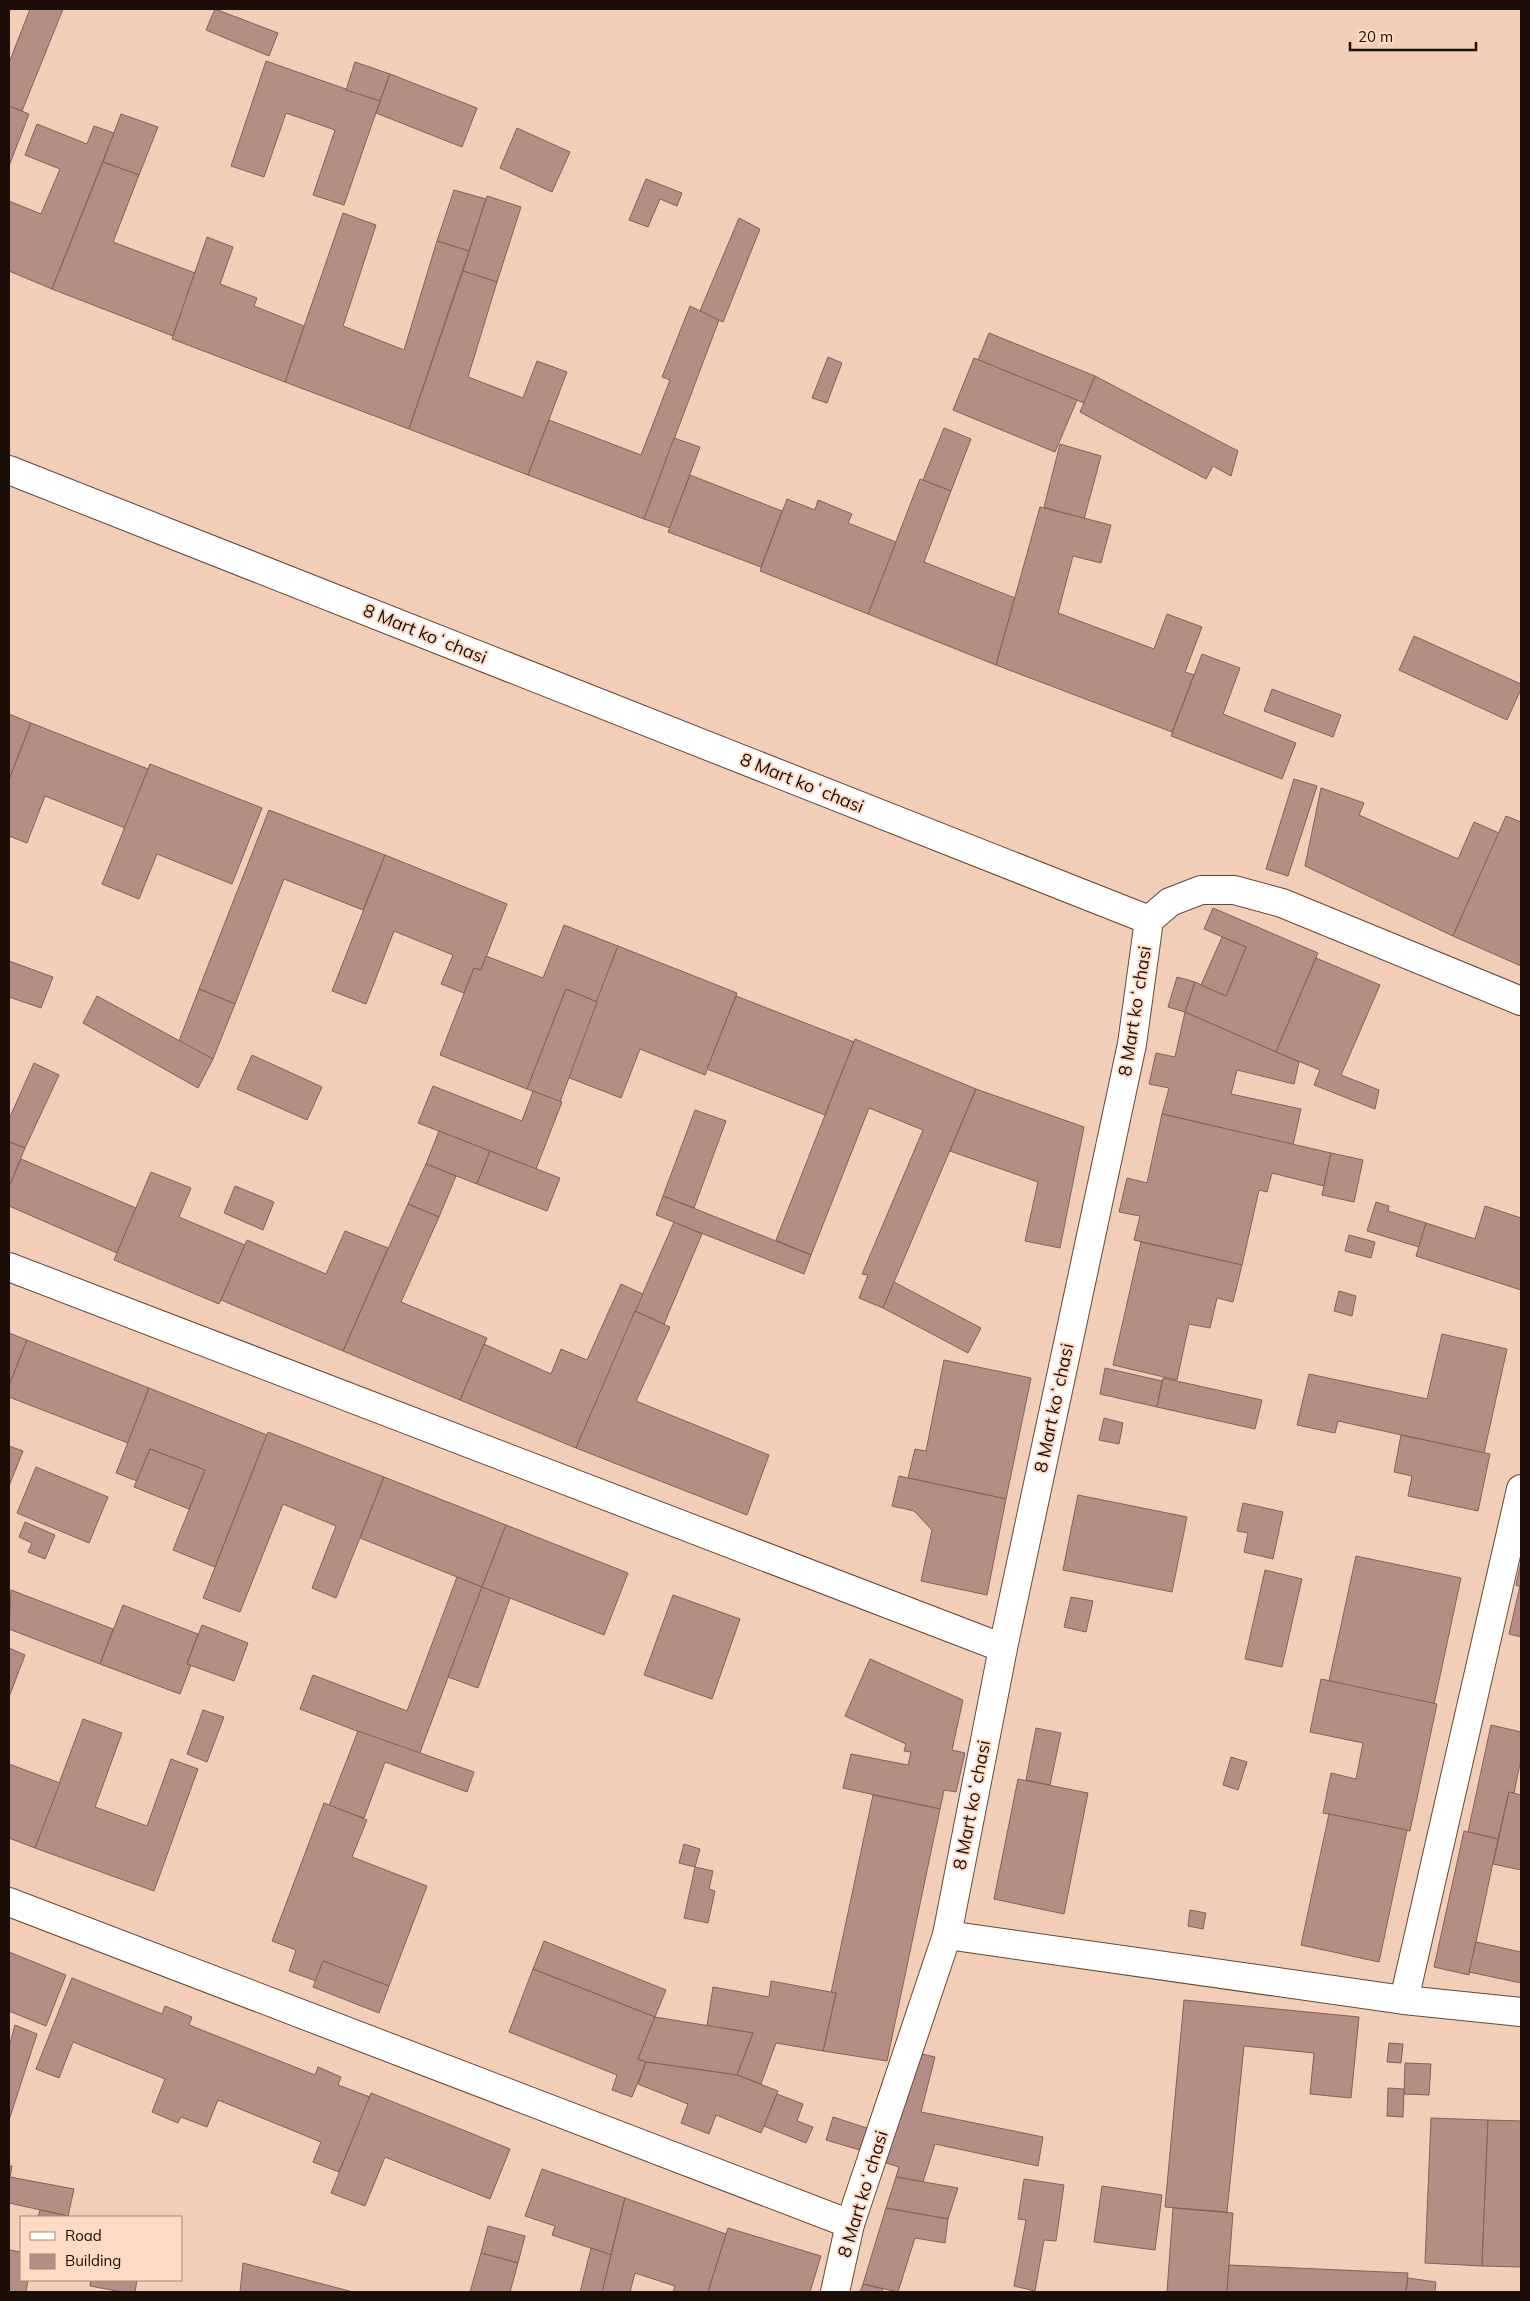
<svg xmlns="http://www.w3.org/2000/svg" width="1530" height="2301" viewBox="0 0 1530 2301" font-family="Mulish,sans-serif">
  <rect width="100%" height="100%" fill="#f2cdb8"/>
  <g fill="#b58d84" stroke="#856058">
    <polygon points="30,9 63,9 22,111 9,106 9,63"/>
    <polygon points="215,9 278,33 269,56 206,30"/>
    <polygon points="266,61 380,101 344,205 313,195 335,130 286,113 264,177 231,166"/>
    <polygon points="355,62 390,74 380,101 346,90"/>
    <polygon points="390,74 477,108 462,147 376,113"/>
    <polygon points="9,106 29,114 9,166"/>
    <polygon points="121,114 158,127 139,175 103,162"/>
    <polygon points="37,124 87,144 94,126 114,133 52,289 9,271 9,201 41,214 60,169 25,155"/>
    <polygon points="517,128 570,152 552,192 500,168"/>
    <polygon points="103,162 139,175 113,242 195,273 173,336 52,289"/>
    <polygon points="646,179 682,193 677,206 660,199 648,227 629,220"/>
    <polygon points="454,190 486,199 469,251 437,241"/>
    <polygon points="487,196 521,207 497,282 463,271"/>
    <polygon points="343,213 376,225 343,326 404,350 437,241 469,251 409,429 285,382"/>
    <polygon points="739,218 760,229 723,322 700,311"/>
    <polygon points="207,237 233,247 220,284 257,298 254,306 304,326 285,382 172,339"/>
    <polygon points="463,271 497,282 468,377 523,398 537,361 567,372 528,475 409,429"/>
    <polygon points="690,306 719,320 644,519 528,475 549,420 641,455 670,380 662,377"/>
    <polygon points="989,333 1095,376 1084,403 978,360"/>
    <polygon points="828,357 842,363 827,403 812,398"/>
    <polygon points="974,358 1077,400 1055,452 953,410"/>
    <polygon points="1095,376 1238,451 1231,476 1213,466 1206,479 1080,412"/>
    <polygon points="944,428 971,439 951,491 923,480"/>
    <polygon points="674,438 700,447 670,528 644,519"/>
    <polygon points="1060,444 1101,456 1084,519 1044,507"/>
    <polygon points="690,475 782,511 761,567 668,532"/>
    <polygon points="920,479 951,491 924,562 1015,598 996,665 868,614"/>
    <polygon points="787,499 815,510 818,500 852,514 848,523 896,542 868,614 760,571"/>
    <polygon points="1040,507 1111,525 1101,563 1073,556 1058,613 1154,649 1167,614 1202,627 1185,672 1194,675 1172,732 996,665"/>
    <polygon points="1414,636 1521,684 1521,689 1507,720 1399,670"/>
    <polygon points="1202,654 1240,668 1223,714 1296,743 1282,779 1171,736"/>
    <polygon points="1272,689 1341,715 1333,737 1264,711"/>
    <polygon points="9,714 31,723 9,780"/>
    <polygon points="31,723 148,769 125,828 45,796 27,843 9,836 9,780"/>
    <polygon points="150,764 262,808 232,884 157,854 139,899 102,884"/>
    <polygon points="1294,779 1317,786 1288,876 1266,869"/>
    <polygon points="1321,788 1364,803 1359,815 1458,859 1474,822 1499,833 1453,936 1305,866"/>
    <polygon points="269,810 385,855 363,910 284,879 235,1004 199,989"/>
    <polygon points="1506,816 1521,822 1521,966 1453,936"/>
    <polygon points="385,855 507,904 481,970 474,968 464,993 441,984 453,955 394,931 366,1004 332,991"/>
    <polygon points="1213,908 1318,953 1276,1052 1185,1012 1195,982 1226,996 1246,947 1204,929"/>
    <polygon points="564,925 618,946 597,1002 566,989 527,1089 440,1055 474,968 481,970 486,956 543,978"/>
    <polygon points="1222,937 1246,947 1226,996 1201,985"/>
    <polygon points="618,946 737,993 705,1075 640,1049 621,1098 567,1077"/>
    <polygon points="1316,958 1380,985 1341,1075 1379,1090 1375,1109 1314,1085 1320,1070 1276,1052"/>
    <polygon points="9,961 53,977 41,1008 9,997"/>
    <polygon points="1177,977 1195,982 1185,1012 1168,1007"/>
    <polygon points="199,989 235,1004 213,1059 179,1041"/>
    <polygon points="566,989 597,1002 560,1102 527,1089"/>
    <polygon points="97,996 213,1059 198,1088 83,1023"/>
    <polygon points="736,996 854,1042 825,1115 707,1069"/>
    <polygon points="1185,1012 1299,1062 1294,1084 1237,1070 1231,1094 1301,1109 1293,1145 1162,1114 1169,1088 1149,1084 1156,1053 1175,1057"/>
    <polygon points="855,1039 976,1089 883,1308 859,1298 868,1275 862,1274 923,1130 869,1108 811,1255 776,1240"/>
    <polygon points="252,1055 322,1087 307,1120 237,1089"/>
    <polygon points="34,1063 59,1075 25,1148 9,1142 9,1119"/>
    <polygon points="433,1086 522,1121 533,1091 562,1102 536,1169 418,1123"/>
    <polygon points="976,1089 1084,1127 1060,1248 1025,1241 1038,1182 950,1151"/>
    <polygon points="695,1110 726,1121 694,1208 663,1196"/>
    <polygon points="1162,1114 1331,1153 1324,1186 1272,1173 1267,1192 1259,1190 1242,1265 1134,1240 1140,1216 1119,1212 1127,1178 1147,1183"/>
    <polygon points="439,1131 490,1151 477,1184 426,1164"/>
    <polygon points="9,1142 25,1148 9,1187"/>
    <polygon points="490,1151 560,1178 547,1211 477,1184"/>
    <polygon points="1331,1153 1363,1160 1354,1202 1322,1195"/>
    <polygon points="21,1159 136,1208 117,1253 9,1206 9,1187"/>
    <polygon points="426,1164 456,1176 439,1217 408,1204"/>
    <polygon points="151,1172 191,1188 179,1217 245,1245 219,1304 114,1260"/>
    <polygon points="235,1186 274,1202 263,1230 224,1213"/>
    <polygon points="663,1196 811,1255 804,1274 656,1215"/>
    <polygon points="1376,1202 1389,1206 1388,1211 1426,1223 1419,1247 1367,1231"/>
    <polygon points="408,1204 439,1217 401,1302 487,1338 460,1400 343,1351"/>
    <polygon points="1485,1206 1521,1218 1521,1290 1416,1256 1426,1223 1475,1239"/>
    <polygon points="674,1222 702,1234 664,1324 635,1311"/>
    <polygon points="345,1231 388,1248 343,1351 221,1300 247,1240 326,1274"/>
    <polygon points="1349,1235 1375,1242 1371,1258 1345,1251"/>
    <polygon points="1141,1242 1242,1265 1233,1302 1217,1298 1210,1328 1189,1324 1177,1380 1113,1365"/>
    <polygon points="894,1282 981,1328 968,1353 883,1308"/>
    <polygon points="621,1284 643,1294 576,1448 460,1400 484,1344 551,1374 561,1349 587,1360"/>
    <polygon points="1339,1291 1356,1296 1352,1316 1334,1311"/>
    <polygon points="635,1311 670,1327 636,1401 769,1455 747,1515 576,1448"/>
    <polygon points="9,1333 27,1340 9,1386"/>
    <polygon points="1442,1334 1507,1349 1484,1453 1338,1421 1335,1433 1297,1425 1309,1374 1427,1399"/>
    <polygon points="27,1340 149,1388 128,1443 9,1397 9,1386"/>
    <polygon points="944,1360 1031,1378 1006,1499 908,1478 915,1449 926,1451"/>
    <polygon points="1105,1368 1162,1381 1157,1407 1100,1394"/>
    <polygon points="1163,1378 1262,1400 1255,1429 1157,1407"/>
    <polygon points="149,1388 267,1435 215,1567 173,1550 205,1470 150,1449 137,1481 116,1473"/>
    <polygon points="1104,1418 1123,1423 1119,1444 1099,1440"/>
    <polygon points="268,1432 384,1477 336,1598 312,1588 336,1526 283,1504 240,1612 203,1598"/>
    <polygon points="1401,1435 1490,1454 1478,1511 1408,1496 1412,1476 1394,1472"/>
    <polygon points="9,1446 23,1451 9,1486"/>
    <polygon points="150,1449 205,1470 189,1509 134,1487"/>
    <polygon points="36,1467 108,1497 89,1543 17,1513"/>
    <polygon points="899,1476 1006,1499 987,1595 921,1581 932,1530 914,1511 892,1506"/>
    <polygon points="384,1477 506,1525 482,1587 360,1538"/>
    <polygon points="1078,1495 1187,1517 1172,1592 1063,1570"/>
    <polygon points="1243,1503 1283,1512 1273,1559 1244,1552 1248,1533 1237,1531"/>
    <polygon points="25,1522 55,1535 45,1559 28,1552 32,1543 19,1537"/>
    <polygon points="506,1525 628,1573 604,1635 482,1587"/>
    <polygon points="1356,1556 1461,1578 1434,1704 1329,1681"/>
    <polygon points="1521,1562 1521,1587 1516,1585"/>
    <polygon points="1265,1570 1302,1579 1282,1667 1245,1659"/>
    <polygon points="457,1577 482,1587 419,1755 300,1709 313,1675 407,1711"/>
    <polygon points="1520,1586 1521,1587 1521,1637 1509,1634"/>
    <polygon points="482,1587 510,1598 478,1688 448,1677"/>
    <polygon points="11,1590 113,1629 100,1664 9,1629"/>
    <polygon points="673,1595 740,1619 712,1699 644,1675"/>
    <polygon points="1071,1597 1093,1601 1086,1632 1064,1627"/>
    <polygon points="123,1605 198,1634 187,1664 191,1665 180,1694 100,1664"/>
    <polygon points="202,1625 248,1643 234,1681 187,1664"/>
    <polygon points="9,1648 25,1655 9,1697"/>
    <polygon points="870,1659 963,1700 952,1750 965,1753 956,1792 944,1790 940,1809 843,1788 851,1754 908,1765 911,1752 904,1751 906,1744 845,1716"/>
    <polygon points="1321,1679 1437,1704 1410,1831 1323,1813 1331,1773 1356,1779 1363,1743 1310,1732"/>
    <polygon points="203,1710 224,1717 207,1762 187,1754"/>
    <polygon points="83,1719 122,1733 95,1807 147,1826 171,1759 198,1769 154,1891 35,1848"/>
    <polygon points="1491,1725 1521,1732 1521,1759 1514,1793 1509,1792 1498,1839 1468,1832"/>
    <polygon points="1036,1728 1061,1733 1050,1785 1026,1780"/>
    <polygon points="358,1731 474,1772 467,1792 385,1762 364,1818 329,1806"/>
    <polygon points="1231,1757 1247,1762 1238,1790 1223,1785"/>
    <polygon points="9,1764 60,1783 35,1848 9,1838"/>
    <polygon points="1018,1779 1088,1793 1064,1914 994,1899"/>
    <polygon points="1509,1792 1521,1795 1521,1870 1493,1864"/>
    <polygon points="873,1795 940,1809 887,2061 823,2051 836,1993 831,1993"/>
    <polygon points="324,1803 367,1820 352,1857 427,1886 389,1986 323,1961 316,1981 289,1971 296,1950 272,1941"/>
    <polygon points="1329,1814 1407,1830 1379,1962 1301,1945"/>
    <polygon points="1464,1831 1498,1839 1469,1975 1434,1967"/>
    <polygon points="684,1844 700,1849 695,1867 679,1863"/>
    <polygon points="695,1867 713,1871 709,1889 715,1891 708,1923 684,1918"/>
    <polygon points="1190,1910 1206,1913 1203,1929 1188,1926"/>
    <polygon points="544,1941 666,1990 655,2017 533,1969"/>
    <polygon points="1476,1942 1521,1952 1521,1983 1469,1972"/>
    <polygon points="9,1952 66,1975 46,2026 9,2011"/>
    <polygon points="323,1961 389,1986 379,2013 313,1987"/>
    <polygon points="533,1969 655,2017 638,2059 646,2062 632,2097 612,2090 617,2075 509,2032"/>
    <polygon points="72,1978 162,2014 165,2006 192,2017 189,2025 315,2075 318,2067 341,2077 338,2085 370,2097 339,2172 313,2162 321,2142 218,2100 207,2127 181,2117 178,2123 152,2112 165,2079 73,2042 59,2078 36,2069"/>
    <polygon points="771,1981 836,1993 823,2051 776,2043 761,2084 737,2075 753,2033 707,2026 713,1987 769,1997"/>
    <polygon points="1184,2000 1359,2017 1351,2098 1310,2094 1314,2053 1244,2046 1227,2212 1165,2207"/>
    <polygon points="655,2017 753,2033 737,2075 646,2062 638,2059"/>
    <polygon points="15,2025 37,2034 9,2120 9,2047"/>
    <polygon points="1389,2043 1403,2044 1401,2063 1387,2062"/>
    <polygon points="914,2052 935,2057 921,2112 1043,2137 1038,2166 935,2144 923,2182 896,2177 899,2167 886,2163"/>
    <polygon points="646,2062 737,2075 778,2091 761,2133 716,2115 709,2134 681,2123 688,2104 638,2084"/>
    <polygon points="1405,2063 1431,2064 1429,2095 1404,2094"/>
    <polygon points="1388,2088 1404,2089 1403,2117 1387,2116"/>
    <polygon points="371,2093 510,2149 490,2199 385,2157 365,2206 331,2193"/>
    <polygon points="777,2094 803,2104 797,2121 813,2127 806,2143 764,2126"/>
    <polygon points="833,2117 870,2129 863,2151 826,2140"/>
    <polygon points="1431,2118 1488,2120 1482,2266 1425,2263"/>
    <polygon points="1488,2120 1521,2121 1521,2267 1482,2266"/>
    <polygon points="9,2166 12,2166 10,2177 74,2189 68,2216 9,2203"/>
    <polygon points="542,2169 625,2198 611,2255 552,2235 555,2226 525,2216"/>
    <polygon points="896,2177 958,2188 948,2219 886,2208"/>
    <polygon points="1024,2179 1064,2185 1056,2241 1044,2240 1035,2291 1014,2286 1026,2220 1018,2219"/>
    <polygon points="1102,2186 1162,2195 1155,2250 1094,2242"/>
    <polygon points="625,2198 726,2234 708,2292 673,2292 675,2286 635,2273 630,2292 602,2292"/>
    <polygon points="886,2208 948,2219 945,2243 915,2238 898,2292 863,2284"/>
    <polygon points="1173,2208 1233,2213 1227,2292 1167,2292"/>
    <polygon points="40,2210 68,2216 73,2217 38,2217"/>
    <polygon points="488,2226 525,2236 518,2263 481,2253"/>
    <polygon points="728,2228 821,2256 810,2292 708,2292"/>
    <polygon points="591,2248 611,2255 602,2292 580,2292"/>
    <polygon points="9,2250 21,2252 21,2280 28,2280 26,2292 9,2292"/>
    <polygon points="481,2253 518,2263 510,2292 470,2292"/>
    <polygon points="243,2263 353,2292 240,2292"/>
    <polygon points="1229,2265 1408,2273 1406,2292 1227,2292"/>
    <polygon points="1408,2278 1436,2282 1435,2292 1406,2292"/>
    <polygon points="91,2280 137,2280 135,2292 122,2292 90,2286"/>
    <polygon points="863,2284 883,2289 882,2292 860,2292"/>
  </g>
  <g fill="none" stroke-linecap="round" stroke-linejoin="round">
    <defs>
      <g id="street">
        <polyline points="9,470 1149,920"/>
        <polyline points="1149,920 1170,902 1201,890 1234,890 1282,903 1521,1001"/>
        <polyline points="9,1267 1003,1648"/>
        <polyline points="9,1902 850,2224"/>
        <polyline points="947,1935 1404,2000 1521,1489"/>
        <polyline points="1404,2000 1521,2012"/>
        <polyline points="835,2292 850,2224 947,1935 1003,1648 1132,1044 1149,920"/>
      </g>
    </defs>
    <use href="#street" stroke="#664836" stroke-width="30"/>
    <use href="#street" stroke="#fff" stroke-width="28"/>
  </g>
  <g text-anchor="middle" stroke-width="4" stroke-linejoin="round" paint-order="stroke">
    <g font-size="18" fill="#1a0e07" stroke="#ffdac5">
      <text transform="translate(425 634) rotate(22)" y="6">8 Mart koʻchasi</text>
      <text transform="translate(802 783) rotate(22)" y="6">8 Mart koʻchasi</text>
      <text transform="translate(1135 1011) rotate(-81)" y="6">8 Mart koʻchasi</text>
      <text transform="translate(1054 1408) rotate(-78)" y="6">8 Mart koʻchasi</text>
      <text transform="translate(972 1805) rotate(-79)" y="6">8 Mart koʻchasi</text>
      <text transform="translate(863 2194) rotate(-73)" y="6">8 Mart koʻchasi</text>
    </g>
  </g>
  <rect width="1530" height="2301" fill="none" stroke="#1a0e07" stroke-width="20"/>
  <rect x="20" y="2216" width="162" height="65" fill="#ffdac5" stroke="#a38879"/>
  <rect x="30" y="2232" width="25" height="8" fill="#ffffff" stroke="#a38879"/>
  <text x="65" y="2241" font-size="15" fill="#1a0e07">Road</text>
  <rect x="30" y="2254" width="25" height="15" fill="#b58d84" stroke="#a38879"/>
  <text x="65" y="2266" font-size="15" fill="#1a0e07">Building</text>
  <path d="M1350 42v8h126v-8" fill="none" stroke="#1a0e07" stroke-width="2.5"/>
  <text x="1358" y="42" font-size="15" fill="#1a0e07" stroke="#ffdac5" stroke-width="4" paint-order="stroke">20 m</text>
</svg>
